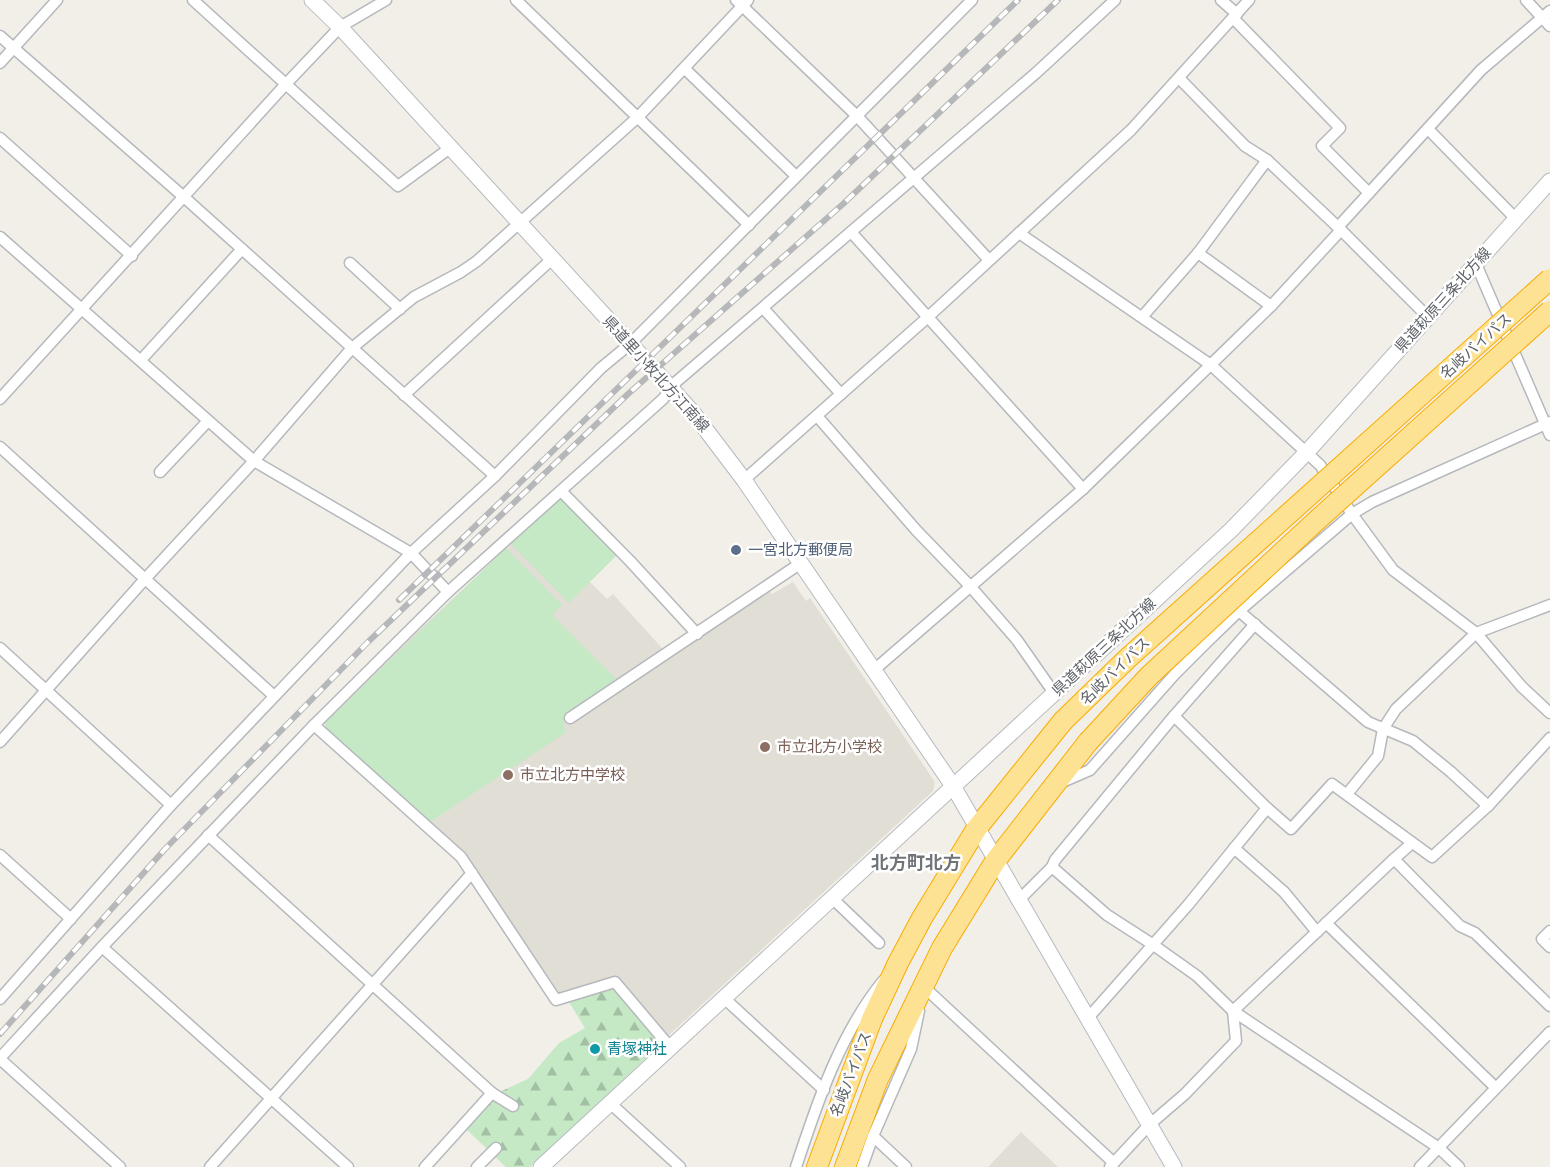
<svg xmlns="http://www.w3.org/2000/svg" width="1550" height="1167" viewBox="0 0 1550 1167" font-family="'Fira Sans','Noto Sans JP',sans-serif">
  <defs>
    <pattern id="forest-firs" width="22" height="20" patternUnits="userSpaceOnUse" patternTransform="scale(1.5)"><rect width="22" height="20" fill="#c5e8c5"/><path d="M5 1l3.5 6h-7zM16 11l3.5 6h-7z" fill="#a3c0a4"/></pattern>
  </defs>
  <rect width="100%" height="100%" fill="#f1efe8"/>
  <g fill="#e1ded6">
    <polygon points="561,498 590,582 607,599 613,594 671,658 769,591 772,594 793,582 806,601 810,598 935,782 933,791 668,1036 618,976 559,993 464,854 325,728 325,723 418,631"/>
    <polygon points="1021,1132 1058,1167 988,1167"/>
  </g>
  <polygon fill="url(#forest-firs)" points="610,989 615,991 660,1045 530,1167 506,1167 465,1128 497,1093 528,1079 559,1043 585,1028 569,1002"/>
  <g fill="#c5e8c5">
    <polygon points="561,498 617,555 569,603 511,544"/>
    <polygon points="506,548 562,605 552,615 616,679 563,716 565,733 430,822 325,728 325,723"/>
  </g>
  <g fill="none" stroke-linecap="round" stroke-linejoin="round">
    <defs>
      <g id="street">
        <polyline points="193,0 398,186 450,148"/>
        <polyline points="516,0 749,225"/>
        <polyline points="736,0 857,116 989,260"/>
        <polyline points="1221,0 1237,14"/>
        <polyline points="1526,0 1550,26"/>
        <polyline points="1233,18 1340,128 1322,146 1369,193"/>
        <polyline points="0,36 185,198 495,476"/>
        <polyline points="0,63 57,0"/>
        <polyline points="685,69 796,176"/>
        <polyline points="1179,78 1245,146 1267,160 1341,230 1428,317"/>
        <polyline points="1428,129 1516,219"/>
        <polyline points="0,138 132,256"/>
        <polyline points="1338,227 1481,70 1550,11"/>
        <polyline points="851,232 1083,489"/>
        <polyline points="1019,233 1211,365 1320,465 1352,514 1393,570 1476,633 1522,687 1550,713"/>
        <polyline points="0,237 254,461 411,553 448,592"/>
        <polyline points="1198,253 1271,306"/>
        <polyline points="350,263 400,309"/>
        <polyline points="1476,264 1550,435"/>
        <polyline points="763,308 841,394"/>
        <polyline points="1142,317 1198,253 1267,160"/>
        <polyline points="141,360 242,249"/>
        <polyline points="404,395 552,259"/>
        <polyline points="0,399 285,85 340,27 386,0"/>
        <polyline points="817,416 916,530 970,586 1017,640 1054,693"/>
        <polyline points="0,447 274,696"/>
        <polyline points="160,472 208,421"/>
        <polyline points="744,480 928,317 1131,130 1249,0"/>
        <polyline points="561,491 630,561 697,634"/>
        <polyline points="1239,611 1368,722 1413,741 1451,772 1488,806"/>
        <polyline points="0,648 171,805"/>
        <polyline points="874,670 1083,489 1271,306 1341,230"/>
        <polyline points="1174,716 1267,808 1291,829 1332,784 1432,857 1490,804 1550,738"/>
        <polyline points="570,718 801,563"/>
        <polyline points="314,725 461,857 556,1000 615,982 670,1047"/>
        <polyline points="0,742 145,579 254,461 352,348 414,297 461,272 477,261 638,117 748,0"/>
        <polyline points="1060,783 1090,770 1174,675 1208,641 1239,611 1352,514 1372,502 1550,422"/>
        <polyline points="1347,794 1378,756 1383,729 1396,709 1476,633 1550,605"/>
        <polyline points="208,835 492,1093 425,1167"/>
        <polyline points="1234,848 1284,892 1317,932"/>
        <polyline points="0,855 71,919"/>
        <polyline points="1394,859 1412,843"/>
        <polyline points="1052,867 1107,915 1152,944 1197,976 1233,1011 1439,1148 1459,1167"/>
        <polyline points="832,898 879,943"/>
        <polyline points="1019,900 1052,867 1055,860 1174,716 1255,624"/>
        <polyline points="1326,923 1496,1088"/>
        <polyline points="1550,931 1542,939 1550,947"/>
        <polyline points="102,947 348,1167"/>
        <polyline points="924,987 1114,1163"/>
        <polyline points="724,998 824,1090"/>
        <polyline points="0,999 171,805 411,553 495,476 601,368 630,344 972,0"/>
        <polyline points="1088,1018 1188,905 1267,808"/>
        <polyline points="0,1058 102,947 314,725 448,592 663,399 676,382 1036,73 1115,0"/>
        <polyline points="0,1059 120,1167"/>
        <polyline points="492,1093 513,1106"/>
        <polyline points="610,1103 680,1167"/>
        <polyline points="873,1136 906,1167"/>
        <polyline points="210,1167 472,873"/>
        <polyline points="477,1167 496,1148"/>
        <path d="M796,1167C817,1103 840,1034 883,981"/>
        <polyline points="862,1167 873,1136 911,1049 919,1011"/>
        <polyline points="1110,1167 1149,1125 1185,1094 1236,1041 1233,1011 1394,859 1460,926 1475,933 1550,1006"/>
        <polyline points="1420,1167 1550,1032"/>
      </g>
      <g id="secondary">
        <polyline points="312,0 340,27 671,388 694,414 744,480 953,786 1174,1167"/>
        <polyline points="541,1167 1231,530 1307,452 1550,181"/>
      </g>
      <g id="highway">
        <polyline points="817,1167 872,1019 898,963 922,918 977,828 1063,721"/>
        <polyline points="845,1167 878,1079 942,948 996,860 1088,742"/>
      </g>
    </defs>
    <use href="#street" stroke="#b5b8bc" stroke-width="13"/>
    <use href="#secondary" stroke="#b6babf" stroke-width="17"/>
    <use href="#highway" stroke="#f9ab00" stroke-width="22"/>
    <use href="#street" stroke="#fff" stroke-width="10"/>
    <use href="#secondary" stroke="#fff" stroke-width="15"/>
    <use href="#highway" stroke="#fde293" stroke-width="20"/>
    <defs>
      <g id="rail">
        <polyline points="399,600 1018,0"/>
        <polyline points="0,1034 165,849 368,642 628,394 843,204 1058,0"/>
      </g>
    </defs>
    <use href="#rail" stroke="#b6b7b8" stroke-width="6"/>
    <use href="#rail" stroke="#fff" stroke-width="4" stroke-dasharray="11" stroke-linecap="butt"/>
    <defs>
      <g id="highway-bridge">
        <polyline points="1063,721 1128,658 1550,279"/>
        <polyline points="1088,742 1149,676 1315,522 1550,311"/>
      </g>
    </defs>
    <use href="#highway-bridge" stroke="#f9ab00" stroke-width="22" stroke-linecap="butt"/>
    <use href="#highway-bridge" stroke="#fde293" stroke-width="20"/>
  </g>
  <circle fill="#5c6f8a" stroke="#fff" stroke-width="2" cx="736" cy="550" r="6"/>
  <g fill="#8d6e63" stroke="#fff" stroke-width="2">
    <circle cx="765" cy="747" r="6"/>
    <circle cx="508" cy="775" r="6"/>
  </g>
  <circle fill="#0f9aa8" stroke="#fff" stroke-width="2" cx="595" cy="1049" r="6"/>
  <g text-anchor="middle" stroke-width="5" stroke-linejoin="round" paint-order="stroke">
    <g font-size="15" fill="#5f6368" stroke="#fff">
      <text transform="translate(1443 300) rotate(-48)" y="5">県道萩原三条北方線</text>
      <text transform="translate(1476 346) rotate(-42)" y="5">名岐バイパス</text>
      <text transform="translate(656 374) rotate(48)" y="5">県道里小牧北方江南線</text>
      <text transform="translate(1104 647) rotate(-43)" y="5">県道萩原三条北方線</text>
      <text transform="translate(1115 671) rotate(-44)" y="5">名岐バイパス</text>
      <text transform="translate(851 1074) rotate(-69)" y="5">名岐バイパス</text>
    </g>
    <g font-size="15" fill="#4e5e75" stroke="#fff" text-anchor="start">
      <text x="748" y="555">一宮北方郵便局</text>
    </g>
    <g font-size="15" fill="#785e54" stroke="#fff" text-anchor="start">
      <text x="777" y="752">市立北方小学校</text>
      <text x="520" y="780">市立北方中学校</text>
    </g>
    <g font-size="15" fill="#0d838f" stroke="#fff" text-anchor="start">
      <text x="607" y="1054">青塚神社</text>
    </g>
    <g font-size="18" font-weight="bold" fill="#70757a" stroke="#fff">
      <text x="916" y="869">北方町北方</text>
    </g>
  </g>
</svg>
